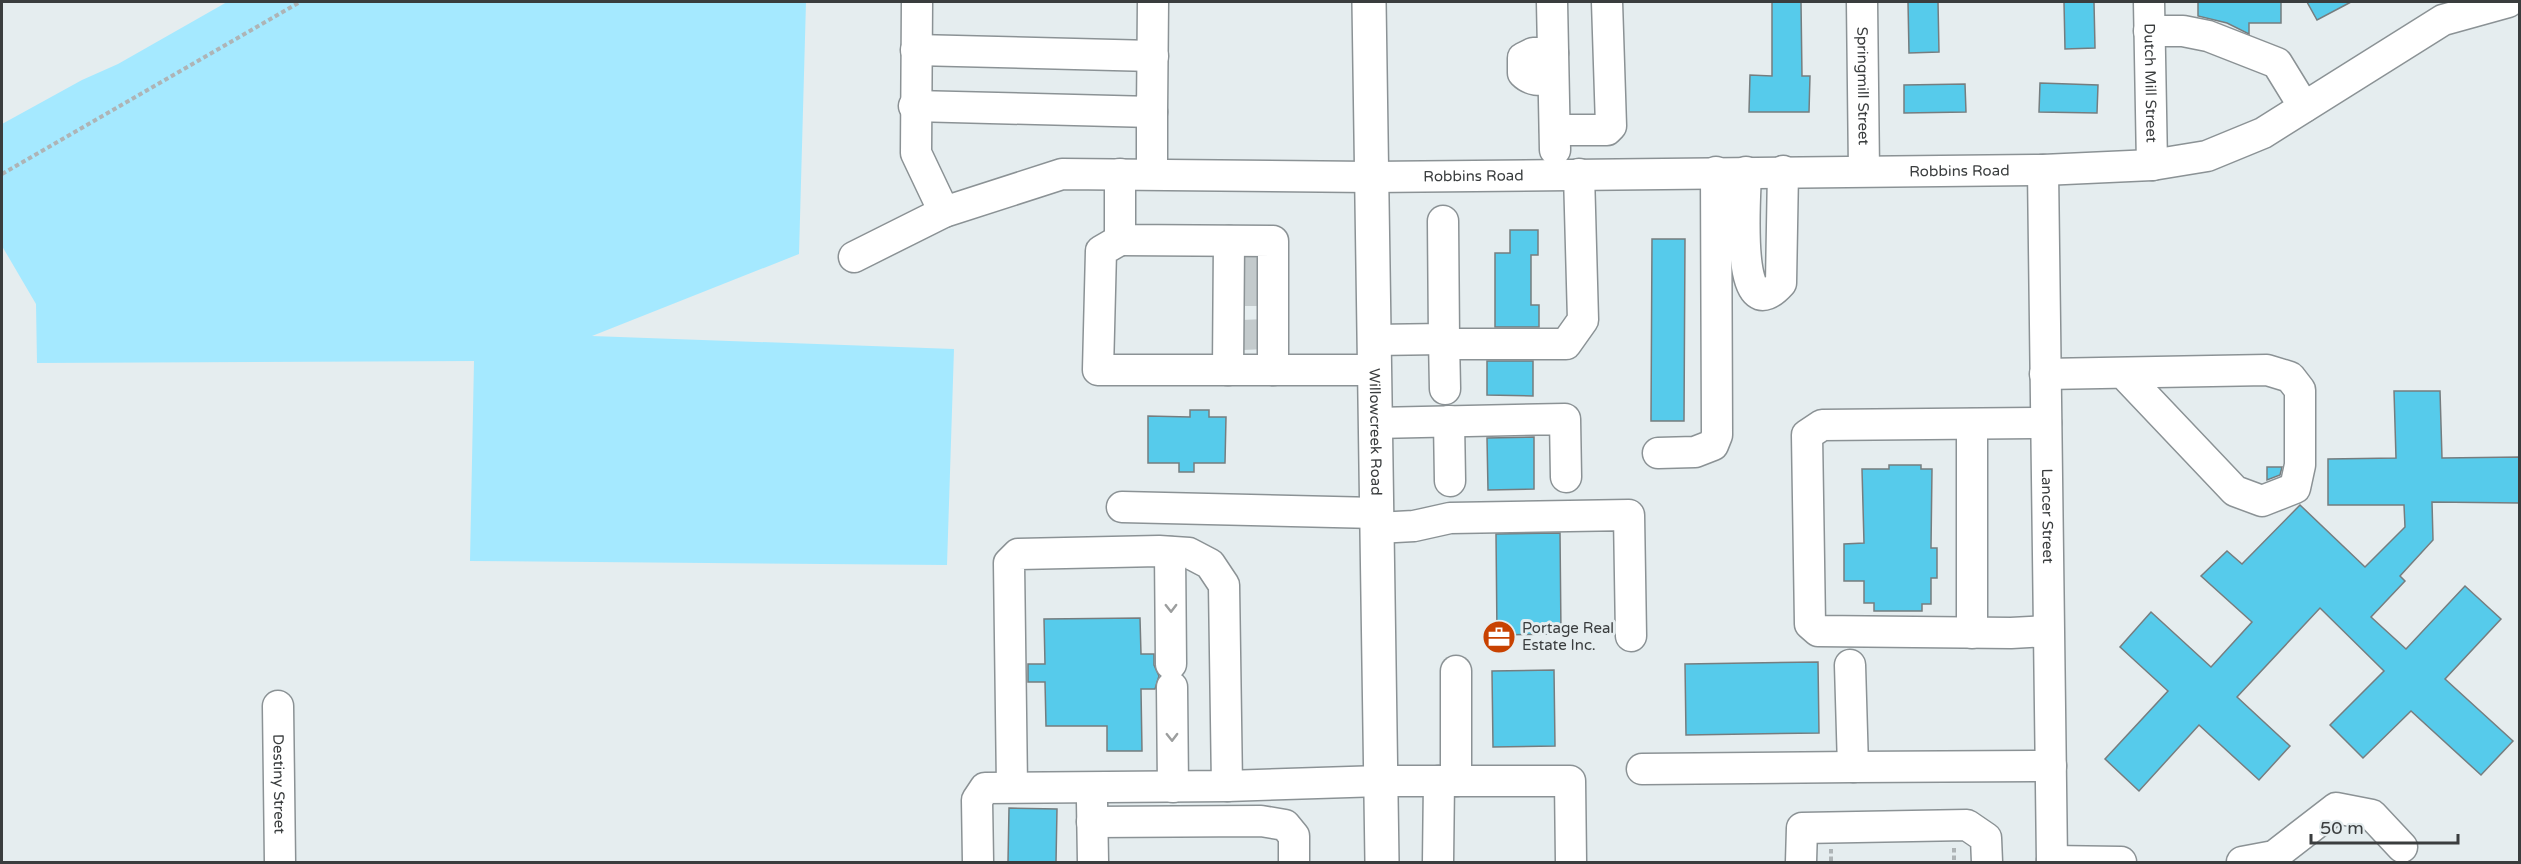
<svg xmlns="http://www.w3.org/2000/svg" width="2521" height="864" viewBox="0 0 2521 864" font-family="'Varela Round',sans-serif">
  <rect width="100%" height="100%" fill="#e5edef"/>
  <polygon fill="#a5e9ff" points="227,2 806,2 799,254 592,336 954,349 947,565 470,561 474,361 37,363 36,304 2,246 2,124 82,80 118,64"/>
  <g fill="#56cbeb" stroke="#767d7f" stroke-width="1.5">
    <polygon points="1772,2 1801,2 1802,76 1810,76 1809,112 1749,112 1750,75 1772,76"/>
    <polygon points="1908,2 1938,2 1939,52 1909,53"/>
    <polygon points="2064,2 2094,2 2095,48 2065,49"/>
    <polygon points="2198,2 2281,2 2281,23 2249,23 2249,34 2227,23 2198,16"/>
    <polygon points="2307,2 2351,2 2317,20"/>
    <polygon points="2040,83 2098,85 2097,113 2039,112"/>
    <polygon points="1965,84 1966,112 1904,113 1904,85"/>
    <polygon points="1510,230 1538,230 1538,255 1531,255 1531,305 1539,305 1539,327 1495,327 1495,253 1510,253"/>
    <polygon points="1652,239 1685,239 1684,421 1651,421"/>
    <polygon points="1487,361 1533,361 1533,396 1487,395"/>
    <polygon points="2394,391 2440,391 2442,458 2520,457 2520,503 2432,502 2433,540 2400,576 2405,581 2371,617 2406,649 2465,586 2501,619 2445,679 2513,741 2481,775 2411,711 2363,758 2330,725 2384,671 2320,608 2237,697 2290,746 2259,780 2199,725 2139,791 2105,759 2168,691 2120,647 2151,612 2211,667 2252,622 2201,576 2227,551 2242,564 2300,505 2365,567 2405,527 2404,505 2328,505 2328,459 2396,458"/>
    <polygon points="1190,410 1209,410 1209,417 1226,417 1225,463 1194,463 1194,472 1179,472 1179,463 1148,463 1148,416 1190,417"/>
    <polygon points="1534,437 1534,489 1488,490 1487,438"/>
    <polygon points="1889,465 1921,465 1921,469 1932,469 1931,548 1937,548 1937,578 1931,578 1931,604 1922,604 1922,611 1874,611 1874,603 1864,603 1864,581 1844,581 1844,544 1864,543 1862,469 1889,469"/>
    <polygon points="2267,467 2282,467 2280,475 2267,480"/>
    <polygon points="1560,533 1561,634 1497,635 1496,534"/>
    <polygon points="1140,618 1141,654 1154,654 1154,665 1159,676 1155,689 1141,689 1142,751 1107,751 1107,726 1046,726 1045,682 1028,682 1028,664 1045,664 1044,619"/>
    <polygon points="1818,662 1819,733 1686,735 1685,664"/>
    <polygon points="1554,670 1555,746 1493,747 1492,671"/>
    <polygon points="1009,808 1057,809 1056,862 1008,862"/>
  </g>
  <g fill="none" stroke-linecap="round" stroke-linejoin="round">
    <g stroke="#c3cacc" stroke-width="30" stroke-dasharray="30 15" stroke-linecap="butt">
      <polyline points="1243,269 1264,269"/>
      <polyline points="1243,291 1264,291"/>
      <polyline points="1242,335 1265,334"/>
    </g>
    <defs>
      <g id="minor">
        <polyline points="917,2 916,153 944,212"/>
        <polyline points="1552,2 1555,150"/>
        <path id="s1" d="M1862,2L1864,171"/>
        <path id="s2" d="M2149,2L2152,165"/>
        <polyline points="2149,31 2183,31 2208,36 2277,63 2304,107"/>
        <polyline points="916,50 1153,56"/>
        <path d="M1553,53H1533L1523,58V73C1532,82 1542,80 1553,79"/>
        <polyline points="914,106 1152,112 1153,2"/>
        <polyline points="1152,112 1152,174"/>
        <polyline points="1555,130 1607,130 1611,126 1607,2"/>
        <path id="s3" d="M2043,170L2052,862"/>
        <path d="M1746,172C1746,189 1733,337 1781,283L1783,171"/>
        <polyline points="1120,174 1120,240 1273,241 1273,370 1373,370"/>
        <polyline points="1120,240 1101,251 1098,370 1273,370"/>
        <path id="s4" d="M854,257L944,212L1062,174L1371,177L2043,170L2152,165L2207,156L2263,133L2443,20L2508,2"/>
        <polyline points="1444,339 1445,389"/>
        <polyline points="1374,340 1444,339 1443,221"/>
        <polyline points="1444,344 1566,344 1583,320 1579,174"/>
        <polyline points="1228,370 1229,241"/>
        <polyline points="2045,374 2267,370 2290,377 2300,390 2300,465 2295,488 2262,501 2235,491 2123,373"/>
        <polyline points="1449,421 1450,481"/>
        <polyline points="1375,423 1565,419 1566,477"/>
        <polyline points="2046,423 1822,425 1807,435 1810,624 1818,631 2011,633 2048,631"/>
        <polyline points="1658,453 1695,452 1713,445 1717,435 1716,172"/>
        <polyline points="1122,507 1376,513"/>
        <polyline points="1377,528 1414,526 1450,518 1629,515 1631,636"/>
        <polyline points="1170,552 1171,664"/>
        <polyline points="1972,633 1972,424"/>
        <polyline points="1850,665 1853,767 2051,766"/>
        <polyline points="1456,671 1456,781"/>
        <polyline points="1172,687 1173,787"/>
        <path id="s5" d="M278,706L280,862"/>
        <polyline points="1642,769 1853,767"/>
        <polyline points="1012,787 1009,563 1018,554 1159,551 1189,553 1210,564 1224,585 1227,786"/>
        <polyline points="1092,802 1093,862"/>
        <polyline points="1092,822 1261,821 1285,825 1294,836 1294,862"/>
        <polyline points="2052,861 2121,862"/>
        <polyline points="978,862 977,800 985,788 1227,786 1381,781 1570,781 1571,862"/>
        <polyline points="1438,862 1439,781"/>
        <polyline points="1801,862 1802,828 1967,825 1986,838 1987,862"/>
        <polyline points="2242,862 2274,856 2336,808 2372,815 2402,847"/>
      </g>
      <g id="major">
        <path id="s6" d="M1369,2L1382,862"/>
      </g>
    </defs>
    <use href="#minor" stroke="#8b9295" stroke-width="33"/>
    <use href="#major" stroke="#8b9295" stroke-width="36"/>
    <g stroke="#aeb4b6" stroke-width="4" stroke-dasharray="4.5 3" stroke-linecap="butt">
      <polyline points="2,174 300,2"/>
      <polyline points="1954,848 1954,862"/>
      <polyline points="1831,849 1831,862"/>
    </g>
    <use href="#minor" stroke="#fff" stroke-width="30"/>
    <use href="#major" stroke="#fff" stroke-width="33"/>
  </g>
  <defs><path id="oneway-chevron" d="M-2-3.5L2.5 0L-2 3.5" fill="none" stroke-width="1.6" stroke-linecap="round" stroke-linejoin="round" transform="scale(1.5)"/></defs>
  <g stroke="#9c9e9e">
    <use href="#oneway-chevron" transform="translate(1171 608) rotate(89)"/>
    <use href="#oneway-chevron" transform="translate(1172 737) rotate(89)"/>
  </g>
  <defs>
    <symbol id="office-disc" viewBox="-11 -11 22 22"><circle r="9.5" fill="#c84201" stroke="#e5edef"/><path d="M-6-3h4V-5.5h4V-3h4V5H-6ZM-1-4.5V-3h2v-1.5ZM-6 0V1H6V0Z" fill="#fff"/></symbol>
  </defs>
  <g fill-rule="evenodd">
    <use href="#office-disc" x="1480" y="618" width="38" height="38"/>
  </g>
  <g text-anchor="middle" stroke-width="6" stroke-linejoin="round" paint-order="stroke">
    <g font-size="15" fill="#3a3d3e" stroke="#e5edef">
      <text dy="5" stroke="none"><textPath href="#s2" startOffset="81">Dutch Mill Street</textPath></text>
      <text dy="5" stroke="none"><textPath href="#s1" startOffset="84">Springmill Street</textPath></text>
      <text dy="5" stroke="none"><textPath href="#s4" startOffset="1122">Robbins Road</textPath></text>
      <text dy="5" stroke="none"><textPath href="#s4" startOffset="636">Robbins Road</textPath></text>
      <text dy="5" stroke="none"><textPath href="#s6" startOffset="430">Willowcreek Road</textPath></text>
      <text dy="5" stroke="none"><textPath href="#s3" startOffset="346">Lancer Street</textPath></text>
      <text dy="5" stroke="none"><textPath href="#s5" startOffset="78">Destiny Street</textPath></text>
    </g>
    <g font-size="15" fill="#3a3d3e" stroke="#e5edef" text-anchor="start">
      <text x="1522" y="633">Portage Real<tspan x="1522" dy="17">Estate Inc.</tspan></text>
    </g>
  </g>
  <rect width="2521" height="864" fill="none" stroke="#3a3d3e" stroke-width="6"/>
  <path d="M2311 834v9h147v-9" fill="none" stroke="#3a3d3e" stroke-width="3"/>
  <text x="2320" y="834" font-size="18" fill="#3a3d3e" stroke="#e5edef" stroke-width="4.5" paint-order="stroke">50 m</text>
</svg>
